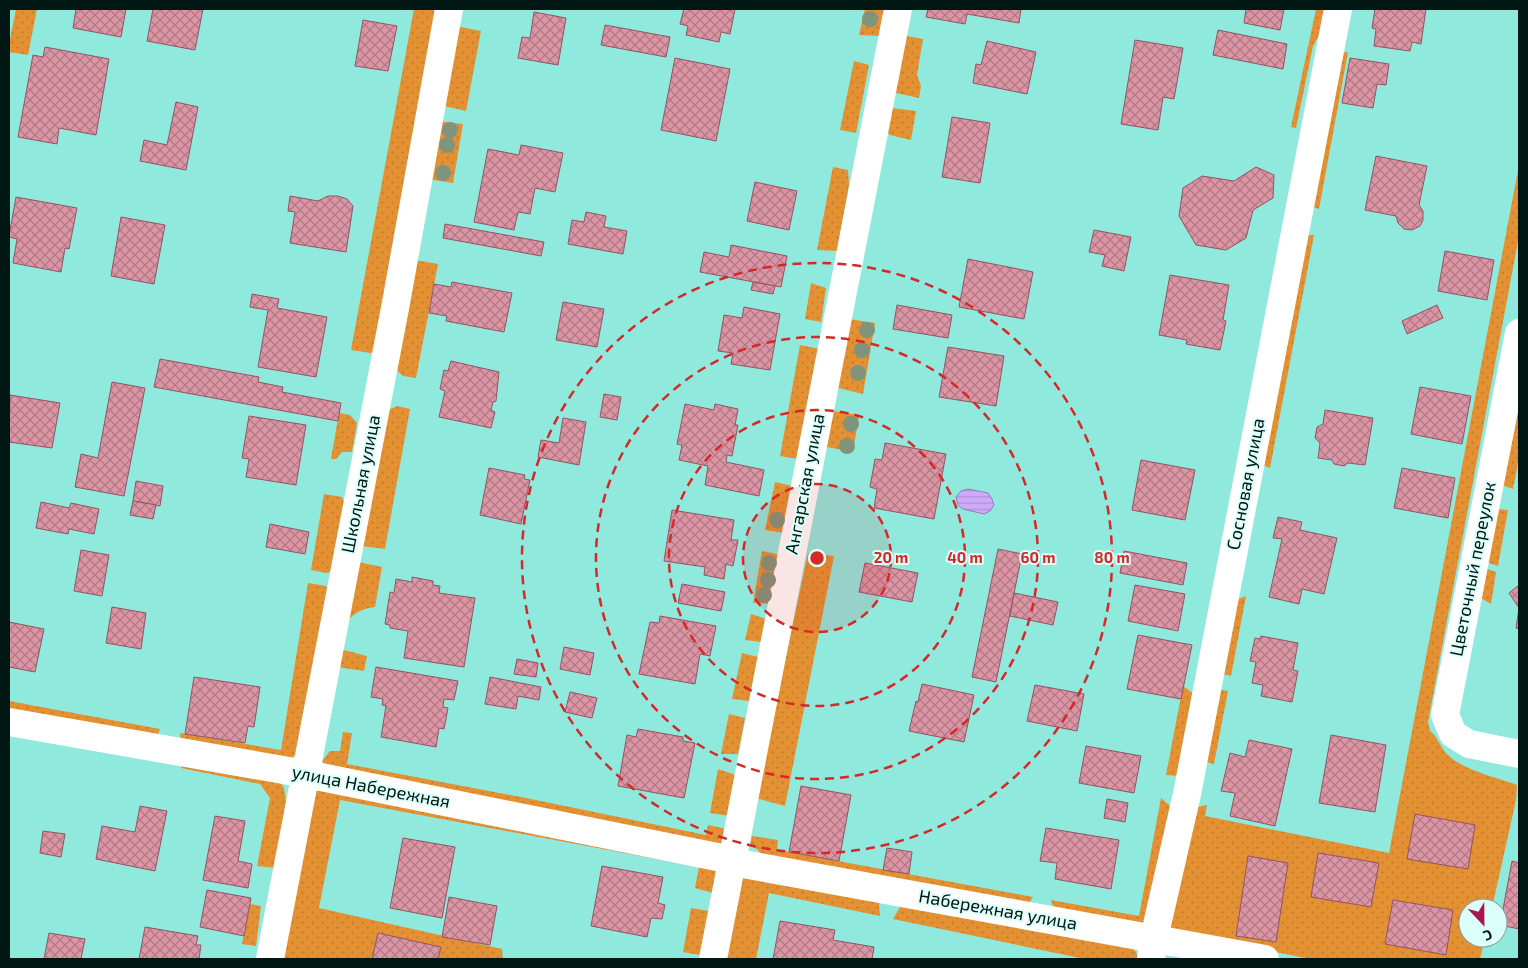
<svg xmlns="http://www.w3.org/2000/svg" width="1528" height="968" viewBox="0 0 1528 968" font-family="'Exo 2',sans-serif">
  <defs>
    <pattern id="grass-dots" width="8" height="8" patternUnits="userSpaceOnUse" patternTransform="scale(1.25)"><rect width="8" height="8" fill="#e39132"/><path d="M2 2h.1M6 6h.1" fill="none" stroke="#c17c2b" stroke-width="1.8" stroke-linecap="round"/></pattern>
    <pattern id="water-rules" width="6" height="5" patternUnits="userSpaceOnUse" patternTransform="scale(1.25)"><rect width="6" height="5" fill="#cfaafb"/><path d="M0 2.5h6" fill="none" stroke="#b092d6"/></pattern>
    <pattern id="building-cross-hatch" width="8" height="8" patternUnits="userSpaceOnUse" patternTransform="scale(1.25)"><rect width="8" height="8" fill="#dc95a5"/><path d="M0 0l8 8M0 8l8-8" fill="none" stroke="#b07985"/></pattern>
  </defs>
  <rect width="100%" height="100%" fill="#90e9dd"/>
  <g fill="url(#grass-dots)">
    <polygon points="16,9 37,9 28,55 9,52 9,44"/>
    <polygon points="414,9 441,9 378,350 370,353 351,350"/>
    <polygon points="865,9 884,9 879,36 859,35"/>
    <polygon points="1316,9 1327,9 1324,26 1313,46 1296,128 1291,127"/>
    <polygon points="455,26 481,31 466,111 440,105"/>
    <polygon points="907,36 923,39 917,75 921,86 919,98 896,93 893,87 901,44"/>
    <polygon points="1348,52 1319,209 1310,206 1339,53"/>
    <polygon points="854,61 869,65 856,133 840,130"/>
    <polygon points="892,108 916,111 911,140 890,135 884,130"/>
    <polygon points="437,121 463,124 453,183 427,179"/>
    <path d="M1519,165V236L1428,722L1430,731C1438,737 1439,745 1446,753C1461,770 1496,777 1517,785L1516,800L1492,908H1468V938H1485L1480,959H1311L1171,932L1168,928L1192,808L1207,805L1205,816L1389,853Z"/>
    <polygon points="833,167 848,170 849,185 837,251 817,250"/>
    <polygon points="1304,235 1314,235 1270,468 1263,465"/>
    <polygon points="415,260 438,264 416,378 403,376 393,367"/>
    <polygon points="811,283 826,288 821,322 805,319"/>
    <polygon points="849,319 875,323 863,394 838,388"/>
    <polygon points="800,345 820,349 798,459 780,456"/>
    <polygon points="397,406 410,409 385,549 362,546 386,411"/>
    <polygon points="1518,408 1519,457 1513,489 1502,485"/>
    <polygon points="833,411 859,415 853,452 827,447"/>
    <polygon points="339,413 350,415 357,423 352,452 342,452 336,459 331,459"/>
    <polygon points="775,482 792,486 784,533 765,530"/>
    <polygon points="324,494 342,497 345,504 335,571 326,573 311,570"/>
    <polygon points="1497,509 1508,510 1498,566 1486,562"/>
    <polygon points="762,551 781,555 771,604 753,603"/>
    <polygon points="808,553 834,556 785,806 756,798"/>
    <path d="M358,562L382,567L375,607C362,609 355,612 346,622Z"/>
    <polygon points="1485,568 1496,572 1491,604 1479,597"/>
    <polygon points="308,583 326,586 331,593 299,751 293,757 284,761 181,744 180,733 281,750"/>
    <polygon points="1246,596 1231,676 1219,673 1236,600"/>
    <polygon points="751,614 766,619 761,642 745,640"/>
    <polygon points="340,649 367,656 364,671 337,667"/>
    <polygon points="742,653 758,657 749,701 732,699"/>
    <polygon points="1183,686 1194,694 1179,776 1166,775"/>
    <polygon points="1216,689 1228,691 1214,764 1202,761"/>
    <polygon points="9,701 160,729 156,740 9,713"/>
    <polygon points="729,714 745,718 738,754 721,754"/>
    <polygon points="343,732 352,733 347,764 526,798 706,835 708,825 727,829 720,847 331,770 322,761 330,751 340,751"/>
    <polygon points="183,759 278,779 284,788 286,802 276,868 257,866 270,798 260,784 181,768"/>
    <polygon points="718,769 736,775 730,816 710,813"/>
    <polygon points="326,788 712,864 718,873 713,893 695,888 699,867 340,800 319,908 502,949 503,959 281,959 314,792"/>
    <polygon points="1161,798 1170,806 1148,921 1143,926 1055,912 1051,900 1139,916"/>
    <polygon points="752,836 778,840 777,850 789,852 1033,897 1027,907 762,855 757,849 750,846"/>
    <polygon points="746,873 879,902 880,916 769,893 756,959 722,959 735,888"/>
    <polygon points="250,904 261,906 256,946 242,944"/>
    <polygon points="900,907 1131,946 1136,952 1138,959 1085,959 893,919"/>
    <polygon points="691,908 709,911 700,955 683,952"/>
  </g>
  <polygon fill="url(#water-rules)" stroke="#917eb6" points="968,489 988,493 992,499 994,505 990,511 984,514 963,509 958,505 956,497 961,491"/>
  <g fill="url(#building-cross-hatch)" stroke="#945363">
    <polygon points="76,9 126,9 121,37 73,28"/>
    <polygon points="153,9 203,9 195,50 147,41"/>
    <polygon points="684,9 735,9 730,34 721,32 719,42 686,35 688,26 680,24"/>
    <polygon points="928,9 1021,9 1019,23 967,14 965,24 926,17"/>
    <polygon points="1246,9 1284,9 1280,30 1244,23"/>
    <polygon points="1375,9 1426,9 1421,44 1412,42 1410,51 1374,46 1376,29 1372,28"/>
    <polygon points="534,12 566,18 558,65 518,58 522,37 530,38"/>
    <polygon points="363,20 397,26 388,71 355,66"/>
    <polygon points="605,25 670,37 666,57 601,45"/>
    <polygon points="1218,30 1287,44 1283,69 1213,55"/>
    <polygon points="1135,40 1183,48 1174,99 1163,97 1158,130 1121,124"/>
    <polygon points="987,41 1036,52 1027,94 973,83 976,64 981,65"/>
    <polygon points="45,47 109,59 96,135 59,128 57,144 18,137 33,55 43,57"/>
    <polygon points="675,58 730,69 716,141 661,130"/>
    <polygon points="1350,58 1389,64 1386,85 1377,84 1373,108 1342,103"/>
    <polygon points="176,102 198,107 186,170 140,161 144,140 167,145"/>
    <polygon points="952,117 990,123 980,183 942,177"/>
    <polygon points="521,145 563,153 555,192 535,188 530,214 518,212 514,230 474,222 488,149 519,155"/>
    <polygon points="1376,156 1427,166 1419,205 1423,211 1423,220 1420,226 1412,230 1404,229 1398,223 1396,216 1365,210"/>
    <polygon points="1256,167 1274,175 1273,198 1253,210 1246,238 1226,250 1196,245 1179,216 1183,188 1202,176 1234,181"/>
    <polygon points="755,182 797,191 789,230 747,221"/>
    <polygon points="290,196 318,201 328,196 338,196 347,199 353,206 346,252 290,243 295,212 288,211"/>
    <polygon points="16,197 77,208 69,249 65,248 61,272 13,263 17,239 9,237 9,236"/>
    <polygon points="586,212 606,216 604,227 627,231 623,254 568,244 572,220 584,222"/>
    <polygon points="121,217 165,225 154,284 111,276"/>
    <polygon points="445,224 544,242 541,256 443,238"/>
    <polygon points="1094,230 1131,237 1124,271 1102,266 1105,255 1089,252"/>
    <polygon points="731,245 787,256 781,287 700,272 704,252 729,257"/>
    <polygon points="1445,251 1494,260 1487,300 1438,291"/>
    <polygon points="968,259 1033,272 1024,319 959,307"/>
    <polygon points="1170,275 1229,285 1223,320 1226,321 1220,350 1186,344 1187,340 1159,335"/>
    <polygon points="452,282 512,293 504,332 446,321 447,316 429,313 434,284 451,287"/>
    <polygon points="753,282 775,286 773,294 751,290"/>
    <polygon points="252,294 279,299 277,308 327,317 316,377 258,367 268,310 250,307"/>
    <polygon points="563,302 604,309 597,347 556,340"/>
    <polygon points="897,305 952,315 948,338 893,329"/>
    <polygon points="1437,305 1443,318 1407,334 1402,321"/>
    <polygon points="744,307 780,314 770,370 731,364 733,353 718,351 724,315 742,318"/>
    <polygon points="948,347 1004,356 996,406 939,397"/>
    <polygon points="160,359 259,377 258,382 283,387 282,392 341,403 338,421 154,387"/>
    <polygon points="451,361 499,372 496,401 493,402 491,410 495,412 491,428 439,417 445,391 440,389 444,370 448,371"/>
    <polygon points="112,382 145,388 124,496 75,487 81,454 98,458"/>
    <polygon points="1420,387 1471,396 1462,444 1411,434"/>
    <polygon points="604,394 621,397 617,420 600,417"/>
    <polygon points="10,395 60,403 52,448 9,442"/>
    <polygon points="685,404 714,410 715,404 738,409 735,425 738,425 732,456 727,455 726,462 764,470 759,496 705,485 708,466 679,460 682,445 677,444"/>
    <polygon points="1325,410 1373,418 1365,465 1348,463 1344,466 1334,464 1332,460 1318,458 1320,443 1315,438 1317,427 1323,424"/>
    <polygon points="249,416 306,425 296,485 246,477 249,459 242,458"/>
    <polygon points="563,418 586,422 579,465 538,457 541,440 559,443"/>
    <polygon points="885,443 946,454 934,519 874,508 877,489 870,487 875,459 882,460"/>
    <polygon points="1141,460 1195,470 1185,520 1132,510"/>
    <polygon points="489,468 525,475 524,479 530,480 521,524 480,515"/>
    <polygon points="1402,468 1455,478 1448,518 1394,508"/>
    <polygon points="136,481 163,486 160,506 133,501"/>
    <polygon points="133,501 156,505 153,519 130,515"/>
    <polygon points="41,502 69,508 71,503 99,509 94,534 69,529 68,534 36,528"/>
    <polygon points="672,510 734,520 731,540 738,540 733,566 726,564 724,579 704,575 705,567 664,561"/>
    <polygon points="1278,517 1302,522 1300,530 1337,538 1324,594 1302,589 1299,604 1269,597 1282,539 1273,538"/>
    <polygon points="270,524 309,532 305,554 266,547"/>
    <polygon points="998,549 1022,554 996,682 972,677"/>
    <polygon points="81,550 109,555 102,596 74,591"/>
    <polygon points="1124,551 1187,563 1183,585 1120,573"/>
    <polygon points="865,563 918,573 912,602 859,592"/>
    <polygon points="412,577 433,581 433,585 440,586 439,593 475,598 464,667 404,658 408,631 390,628 390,625 385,624 390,592 394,593 396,579 412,582"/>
    <polygon points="682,584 725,592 721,611 678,603"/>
    <polygon points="1135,585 1185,594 1178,631 1128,621"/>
    <polygon points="1519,585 1519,629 1516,628 1519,608 1509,593"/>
    <polygon points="1014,593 1058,602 1053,625 1010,616"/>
    <polygon points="112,607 146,613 141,649 106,643"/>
    <polygon points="660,616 716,626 710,656 700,654 695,684 639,674 650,622 659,623"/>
    <polygon points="9,622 44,629 35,672 9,667"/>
    <polygon points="1138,635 1192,645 1181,699 1127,689"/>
    <polygon points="1261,636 1298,643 1293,670 1298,671 1292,702 1261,696 1263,685 1252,683 1256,662 1250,661 1255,638 1260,639"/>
    <polygon points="564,647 594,653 590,675 560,669"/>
    <polygon points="517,659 538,663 536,677 514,674"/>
    <polygon points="376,667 458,681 454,700 444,699 443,707 448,708 444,729 439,728 436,747 381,737 386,706 382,705 383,699 371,697"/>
    <polygon points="194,677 260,687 254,727 248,726 245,743 185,734"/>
    <polygon points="490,677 541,687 539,700 518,696 516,709 485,704"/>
    <polygon points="922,684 974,695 964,742 909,731 916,701 918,702"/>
    <polygon points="1035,685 1084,694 1077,731 1027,721"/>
    <polygon points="570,692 597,698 592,718 565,712"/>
    <polygon points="638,729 683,737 683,741 695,743 684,798 618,786 627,735 636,737"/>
    <polygon points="1331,735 1386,745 1375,812 1319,803"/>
    <polygon points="1249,740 1292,749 1275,826 1230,816 1235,793 1221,791 1230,753 1245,757"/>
    <polygon points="1086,746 1141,756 1134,793 1079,783"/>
    <polygon points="801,786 851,795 839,861 789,852"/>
    <polygon points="1107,799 1128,803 1125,822 1104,818"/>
    <polygon points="140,806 167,811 155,871 96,859 102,826 135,832"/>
    <polygon points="1415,814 1475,825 1468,869 1407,859"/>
    <polygon points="215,816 245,821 238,861 252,864 248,888 203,880"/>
    <polygon points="1046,828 1119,840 1111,889 1055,879 1057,863 1040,861"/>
    <polygon points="43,831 65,834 61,857 40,853"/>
    <polygon points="403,838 455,847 442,918 390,908"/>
    <polygon points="887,848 912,852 909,874 883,870"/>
    <polygon points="1318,853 1379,863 1371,907 1311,897"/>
    <polygon points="1248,856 1288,863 1276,942 1236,936"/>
    <polygon points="1512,861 1519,863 1519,929 1500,925"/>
    <polygon points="602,866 663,877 658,903 665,905 662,919 651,918 647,937 591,926"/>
    <polygon points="207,890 251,898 244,936 200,927"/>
    <polygon points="449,897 497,906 490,945 442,937"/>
    <polygon points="1393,900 1453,910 1446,955 1385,944"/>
    <polygon points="780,921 835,930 833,940 874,947 872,959 773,959"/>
    <polygon points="145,927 198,936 196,945 201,945 199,959 139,959"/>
    <polygon points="49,933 85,939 81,959 44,959"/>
    <polygon points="378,933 441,947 438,959 372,959"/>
  </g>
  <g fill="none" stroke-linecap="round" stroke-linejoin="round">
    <g stroke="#fff" stroke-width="28">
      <polyline points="1519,333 1445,715 1453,734 1469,744 1519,754"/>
      <polyline points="9,722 306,774 732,860"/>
      <polyline points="732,862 1265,959"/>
      <polyline points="270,959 396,303 449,9"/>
      <polyline points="713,959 898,9"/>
      <polyline points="1151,959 1154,938 1187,794 1338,9"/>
    </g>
  </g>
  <g fill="#80947b">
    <circle cx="870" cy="19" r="8"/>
    <circle cx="450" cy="130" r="8"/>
    <circle cx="447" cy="145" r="8"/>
    <circle cx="443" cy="173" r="8"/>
    <circle cx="867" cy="330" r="8"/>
    <circle cx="862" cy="350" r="8"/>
    <circle cx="858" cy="373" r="8"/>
    <circle cx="851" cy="424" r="8"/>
    <circle cx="847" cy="446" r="8"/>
    <circle cx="777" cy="520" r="8"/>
    <circle cx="769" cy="563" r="8"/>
    <circle cx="768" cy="580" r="8"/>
    <circle cx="764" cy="595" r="8"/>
  </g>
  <circle cx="817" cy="558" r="74" fill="#d62828" fill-opacity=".12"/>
  <g fill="none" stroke="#d62828" stroke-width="2.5" stroke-dasharray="9 6">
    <circle cx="817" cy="558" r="74"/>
    <circle cx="817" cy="558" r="148"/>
    <circle cx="817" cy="558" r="221"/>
    <circle cx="817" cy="558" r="295"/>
  </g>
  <g text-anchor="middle" stroke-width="4" stroke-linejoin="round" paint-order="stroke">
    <g font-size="18" fill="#001714" stroke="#ddfff9">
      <text transform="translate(361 484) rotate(-79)" y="6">Школьная улица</text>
      <text transform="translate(805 484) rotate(-79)" y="6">Ангарская улица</text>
      <text transform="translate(1246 484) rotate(-79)" y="6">Сосновая улица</text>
      <text transform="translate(1473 569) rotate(-79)" y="6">Цветочный переулок</text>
      <text transform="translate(371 787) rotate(11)" y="6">улица Набережная</text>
      <text transform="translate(998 910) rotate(10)" y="6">Набережная улица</text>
    </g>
  </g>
  <circle cx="817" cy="558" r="8" fill="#d62828" stroke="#ddfff9" stroke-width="2.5"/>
  <g font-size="15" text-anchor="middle" font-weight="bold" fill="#d62828" stroke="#ddfff9" stroke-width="4" stroke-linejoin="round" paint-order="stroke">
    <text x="891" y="563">20 m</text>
    <text x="965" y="563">40 m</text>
    <text x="1038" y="563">60 m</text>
    <text x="1112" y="563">80 m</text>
  </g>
  <rect width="1528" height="968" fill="none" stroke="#001714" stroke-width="20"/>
  <g transform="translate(1483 923) rotate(158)"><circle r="24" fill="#ddfff9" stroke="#85a29d"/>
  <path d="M0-4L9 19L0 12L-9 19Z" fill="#a91751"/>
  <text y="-8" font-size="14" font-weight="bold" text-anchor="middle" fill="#001714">С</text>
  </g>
</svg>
